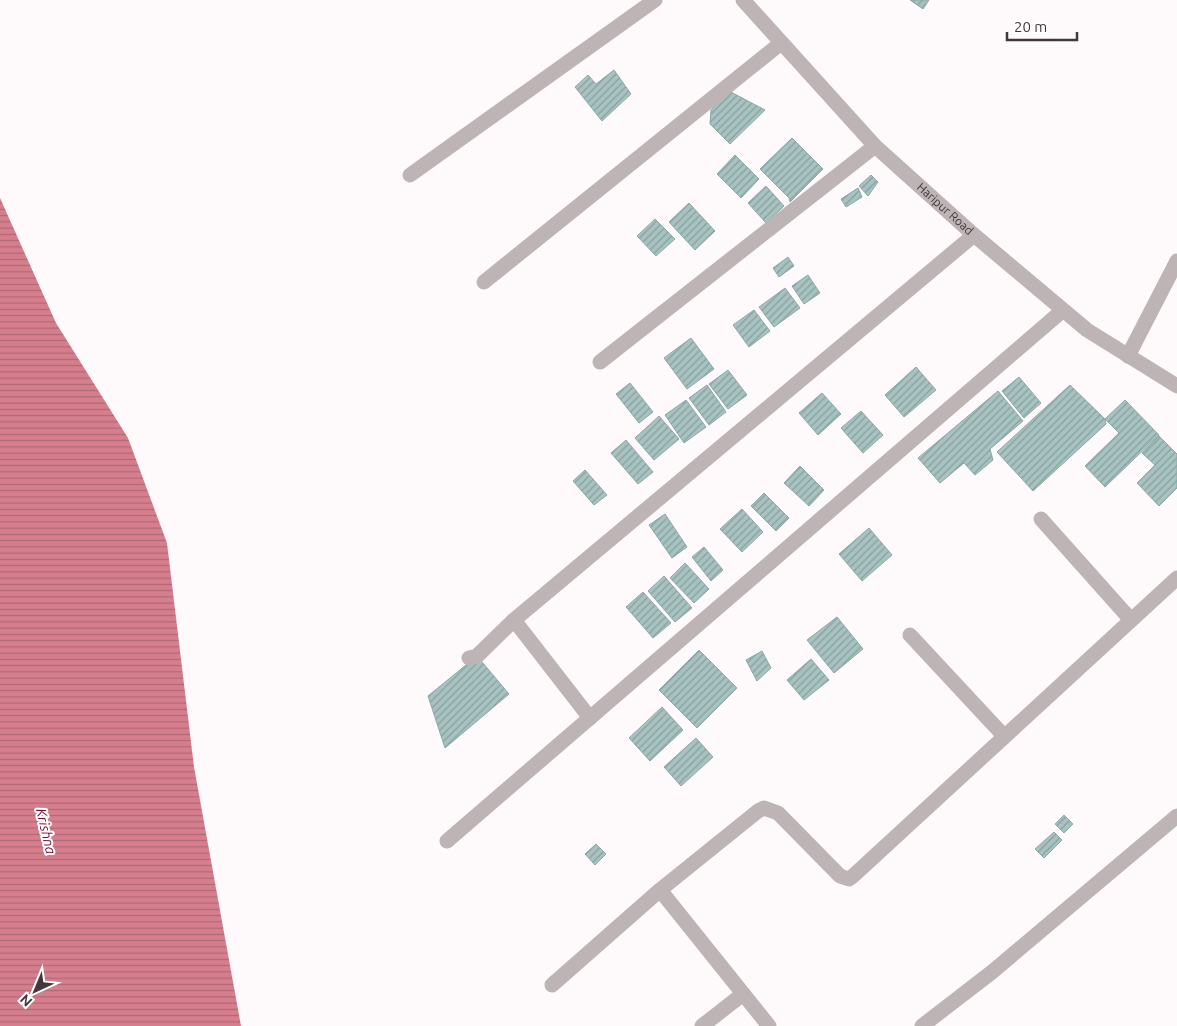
<svg xmlns="http://www.w3.org/2000/svg" width="1177" height="1026" viewBox="0 0 1177 1026" font-family="Ubuntu,sans-serif">
  <defs>
    <pattern id="water-rules" width="6" height="5" patternUnits="userSpaceOnUse" patternTransform="scale(1.25)"><rect width="6" height="5" fill="#d67e8e"/><path d="M0 2.5h6" fill="none" stroke="#af6875"/></pattern>
    <pattern id="building-hatch" width="6" height="6" patternUnits="userSpaceOnUse" patternTransform="scale(1.25)"><rect width="6" height="6" fill="#a6c2c1"/><path d="M-1 1l2-2M0 6l6-6M5 7l2-2" fill="none" stroke="#899f9e"/></pattern>
  </defs>
  <rect width="100%" height="100%" fill="#fef9fa"/>
  <polygon fill="url(#water-rules)" points="0,198 56,323 128,438 167,543 194,767 241,1026 0,1026"/>
  <g fill="url(#building-hatch)" stroke="#8da8a8">
    <polygon points="910,0 929,0 923,9"/>
    <polygon points="614,70 631,94 602,121 575,87 588,75 596,84"/>
    <polygon points="729,91 765,110 730,144 710,124 711,110"/>
    <polygon points="792,138 823,169 790,202 789,198 760,169"/>
    <polygon points="735,155 759,179 741,198 717,174"/>
    <polygon points="871,175 878,182 868,196 859,186"/>
    <polygon points="766,186 784,206 766,223 748,203"/>
    <polygon points="858,188 862,197 846,207 841,199"/>
    <polygon points="689,203 715,231 695,250 669,222"/>
    <polygon points="655,219 675,239 656,256 637,236"/>
    <polygon points="788,257 794,266 779,277 773,268"/>
    <polygon points="808,275 820,293 804,304 792,286"/>
    <polygon points="785,288 800,308 774,327 759,307"/>
    <polygon points="754,310 770,331 749,347 733,325"/>
    <polygon points="691,338 714,369 687,389 664,358"/>
    <polygon points="916,367 936,390 904,417 885,395"/>
    <polygon points="728,370 747,395 728,409 709,384"/>
    <polygon points="1019,377 1041,403 1024,418 1002,391"/>
    <polygon points="630,383 653,412 639,423 616,394"/>
    <polygon points="707,385 726,412 709,425 689,398"/>
    <polygon points="1070,385 1105,419 1106,424 1033,491 997,452"/>
    <polygon points="998,391 1023,421 990,449 993,460 975,475 964,463 940,483 918,458"/>
    <polygon points="822,393 841,414 818,435 799,413"/>
    <polygon points="686,400 706,427 684,443 665,415"/>
    <polygon points="1125,400 1159,435 1105,487 1085,466 1119,433 1105,419"/>
    <polygon points="861,411 883,435 863,453 841,428"/>
    <polygon points="659,416 679,439 654,460 635,438"/>
    <polygon points="1159,436 1177,454 1177,488 1159,506 1137,483 1155,465 1142,453"/>
    <polygon points="626,440 653,472 638,484 611,453"/>
    <polygon points="800,466 824,490 809,506 784,483"/>
    <polygon points="585,470 607,495 594,505 573,481"/>
    <polygon points="764,493 789,518 776,531 751,506"/>
    <polygon points="742,509 763,532 742,552 720,529"/>
    <polygon points="665,514 687,547 672,558 649,525"/>
    <polygon points="869,528 892,555 862,581 839,554"/>
    <polygon points="704,547 723,570 711,581 692,557"/>
    <polygon points="685,563 709,589 694,603 670,578"/>
    <polygon points="664,576 692,608 675,622 648,591"/>
    <polygon points="643,592 671,623 653,638 626,607"/>
    <polygon points="837,617 863,649 834,673 807,640"/>
    <polygon points="699,650 737,688 697,728 659,690"/>
    <polygon points="762,651 771,668 757,681 746,660"/>
    <polygon points="477,656 509,694 445,748 428,696"/>
    <polygon points="811,659 829,680 804,700 787,680"/>
    <polygon points="662,707 683,730 650,761 629,738"/>
    <polygon points="696,738 713,757 681,786 664,767"/>
    <polygon points="1064,815 1073,824 1064,833 1055,824"/>
    <polygon points="1054,832 1062,840 1044,858 1035,849"/>
    <polygon points="596,844 606,854 595,865 585,854"/>
  </g>
  <g fill="none" stroke-linecap="round" stroke-linejoin="round">
    <g stroke="#bfb4b5" stroke-width="15">
      <path id="s1" d="M743,0L875,146L974,235L1087,330L1177,386"/>
      <polyline points="410,175 655,0"/>
      <polyline points="484,282 781,43"/>
      <polyline points="1128,356 1177,261"/>
      <polyline points="600,362 875,146"/>
      <polyline points="1041,519 1131,620"/>
      <polyline points="514,620 590,718"/>
      <polyline points="910,635 1004,736"/>
      <polyline points="469,658 477,656 514,620 974,235"/>
      <polyline points="447,841 1062,311"/>
      <polyline points="660,890 769,1026"/>
      <polyline points="552,985 660,890 758,811 764,808 778,813 840,876 849,879 853,876 1177,578"/>
      <polyline points="702,1026 743,994"/>
      <polyline points="922,1026 992,972 1177,816"/>
    </g>
  </g>
  <g text-anchor="middle" stroke-width="4" stroke-linejoin="round" paint-order="stroke">
    <g font-size="12" fill="#433839" stroke="#fff">
      <text dy="4" stroke="none"><textPath href="#s1" startOffset="291">Haripur Road</textPath></text>
    </g>
    <g font-size="14" font-style="italic" fill="#7a0d33" stroke="#fff">
      <text transform="translate(46 831) rotate(77)" y="5">Krishna</text>
    </g>
  </g>
  <g transform="translate(35 991) rotate(224)" stroke="#ffffff" stroke-width="4" paint-order="stroke">
  <path d="M0-4L9 19L0 12L-9 19Z" fill="#433839"/>
  <text y="-8" font-size="14" font-weight="bold" text-anchor="middle" fill="#433839">N</text>
  </g>
  <path d="M1007 32v8h70v-8" fill="none" stroke="#433839" stroke-width="2.5"/>
  <text x="1014" y="32" font-size="15" fill="#433839" stroke="#ffffff" stroke-width="4" paint-order="stroke">20 m</text>
</svg>
